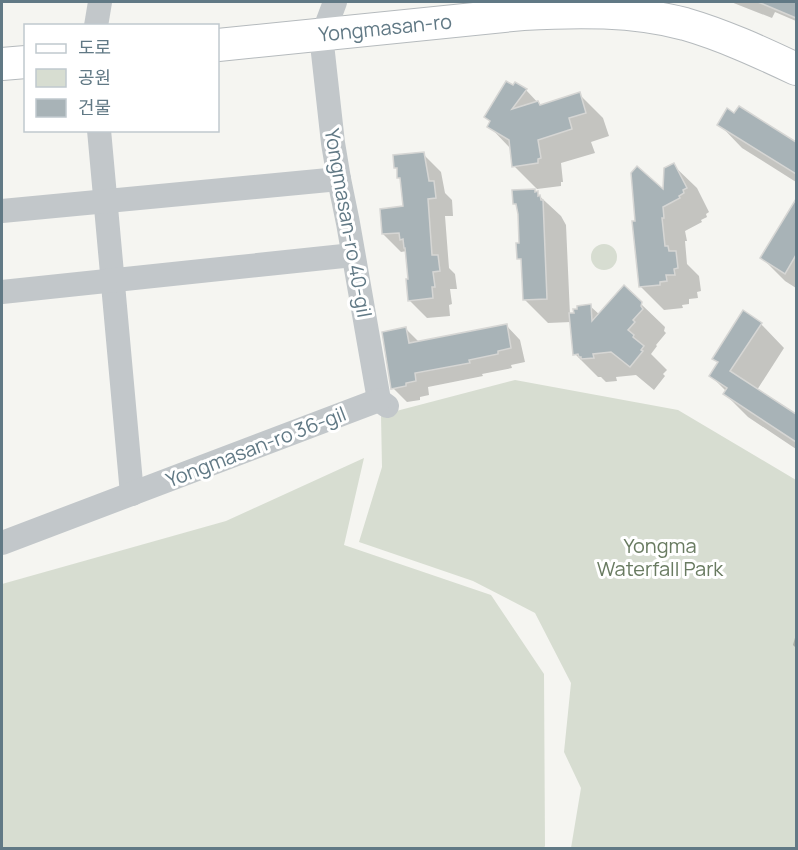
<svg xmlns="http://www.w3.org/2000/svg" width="798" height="850" viewBox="0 0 798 850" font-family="Manrope,'Noto Sans KR',sans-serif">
  <rect width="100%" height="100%" fill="#f5f5f1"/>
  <g fill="#d7ddd1">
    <circle cx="604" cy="257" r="13"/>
    <polygon points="515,380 678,410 796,480 796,848 571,848 581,788 564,752 571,683 535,613 473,581 359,542 382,467 381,415"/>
    <polygon points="364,458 344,545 491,595 544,674 545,846 544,848 2,848 2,584 226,521"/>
  </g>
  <g fill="#0003">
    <polygon points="731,2 796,2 796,21 775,12 772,18"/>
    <polygon points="516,84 526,90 541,106 579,94 603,118 609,136 591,142 595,153 561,163 563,182 561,182 561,186 537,189 514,166 511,149 489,126"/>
    <polygon points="739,108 796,143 796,182 742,148 719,124 735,115"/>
    <polygon points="423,154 441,172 445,193 452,200 453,216 445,216 449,268 455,274 457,289 450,289 452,304 449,305 450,316 427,318 409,300 410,280 407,251 401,252 383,234 405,208 402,181 399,178 398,170 396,167"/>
    <polygon points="673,165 697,188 709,212 706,214 707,217 701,220 702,222 685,231 687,241 685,241 687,264 699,276 701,291 697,292 698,298 689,299 689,304 682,305 683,308 664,310 640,286 664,192"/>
    <polygon points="534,191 561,216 566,225 570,315 576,314 590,306 600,315 641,304 665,327 664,331 666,333 656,345 657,346 651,354 667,370 663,374 665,376 654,390 636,375 616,377 617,381 606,382 601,377 598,377 575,354 571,322 548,323 525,300 523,262 519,258 521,244 518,207 514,203"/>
    <polygon points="796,201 796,288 785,281 762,258"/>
    <polygon points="761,324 784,348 757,390 796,416 796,449 748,417 725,394 726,391 711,376 719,364 714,358"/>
    <polygon points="506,325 520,340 525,362 511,365 512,368 482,374 483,376 428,387 429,395 420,397 420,400 407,402 393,388 406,329 419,342"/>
    <polygon points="796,634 796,648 793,645"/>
  </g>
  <g fill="#a8b3b7" stroke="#d6d6d4" stroke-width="1.5">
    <polygon points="758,2 796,2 796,18"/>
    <polygon points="506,81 513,85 515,82 527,89 512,109 538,101 540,105 580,92 586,113 569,118 572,129 538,140 541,158 538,159 538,163 512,167 509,140 487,127 490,121 484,117"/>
    <polygon points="739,106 796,142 796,174 717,125 727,108 734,113"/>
    <polygon points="424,152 429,181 434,181 436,198 428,199 432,255 438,255 440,271 433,272 435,287 432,287 433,298 408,301 406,279 408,279 405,248 404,248 403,239 400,240 399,233 382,234 380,209 403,206 400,178 397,178 397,168 394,168 393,155"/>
    <polygon points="674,163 687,188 683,190 684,193 679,196 680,198 663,207 664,218 662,218 665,246 668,246 669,251 676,251 678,268 674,269 675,275 666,275 667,281 660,282 660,285 639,287 632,221 635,221 631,173 637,166 663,189 664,168"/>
    <polygon points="535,189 535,192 538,191 538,196 540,195 541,200 543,200 547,299 523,300 521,259 517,259 516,243 519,243 518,214 516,204 513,204 512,190"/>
    <polygon points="796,199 796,255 785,274 760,258"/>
    <polygon points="624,285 642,302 641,306 643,309 633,320 635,322 628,330 634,335 633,337 644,346 641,350 643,351 630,367 611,352 593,354 594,358 581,359 581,357 579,357 578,354 573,355 569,313 574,313 573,309 577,309 577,306 591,304 592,321"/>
    <polygon points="743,310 762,323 730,371 796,414 796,442 723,394 727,388 709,376 718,362 712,359"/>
    <polygon points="507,324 511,348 498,351 498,354 469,360 470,363 415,373 416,381 406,383 406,386 391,389 382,332 406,327 409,343"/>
  </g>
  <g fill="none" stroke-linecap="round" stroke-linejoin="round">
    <defs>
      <g id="major">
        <path id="s1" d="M218,45L523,14C577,11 632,10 685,24C723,35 760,52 796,69"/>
        <polyline points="2,64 26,62"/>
      </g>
    </defs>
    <use href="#major" stroke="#b5babd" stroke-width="34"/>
    <g stroke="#c2c7ca" stroke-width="24">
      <polyline points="96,26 100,2"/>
      <polyline points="323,34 335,2"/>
      <polyline points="321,35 333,143 339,179 348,223 379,400 387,406"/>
      <polyline points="99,130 132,494"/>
      <polyline points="2,211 339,179"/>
      <polyline points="2,292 353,255"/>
      <polyline points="2,543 379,400"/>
    </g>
    <use href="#major" stroke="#fff" stroke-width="32"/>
  </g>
  <g text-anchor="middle" stroke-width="6" stroke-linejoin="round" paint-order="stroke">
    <g font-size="20" fill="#617985" stroke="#fff">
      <text dy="7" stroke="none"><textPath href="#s1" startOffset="168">Yongmasan-ro</textPath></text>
      <text transform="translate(348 223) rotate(80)" y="7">Yongmasan-ro 40-gil</text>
      <text transform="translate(256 447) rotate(-21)" y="7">Yongmasan-ro 36-gil</text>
    </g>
    <g font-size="20" fill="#697b61" stroke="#fff">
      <text x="660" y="553">Yongma<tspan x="660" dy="23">Waterfall Park</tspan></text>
    </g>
  </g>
  <rect width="798" height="850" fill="none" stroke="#617985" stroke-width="6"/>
  <rect x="24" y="24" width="195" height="108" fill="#ffffff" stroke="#c0c9ce" stroke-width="1.5"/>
  <rect x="36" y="44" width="30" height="9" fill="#ffffff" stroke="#c0c9ce" stroke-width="1.5"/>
  <text x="78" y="54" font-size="18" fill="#617985">도로</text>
  <rect x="36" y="69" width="30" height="18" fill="#d7ddd1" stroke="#c0c9ce" stroke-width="1.5"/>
  <text x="78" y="84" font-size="18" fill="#617985">공원</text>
  <rect x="36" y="99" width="30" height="18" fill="#a8b3b7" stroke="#c0c9ce" stroke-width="1.5"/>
  <text x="78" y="114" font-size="18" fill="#617985">건물</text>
</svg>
